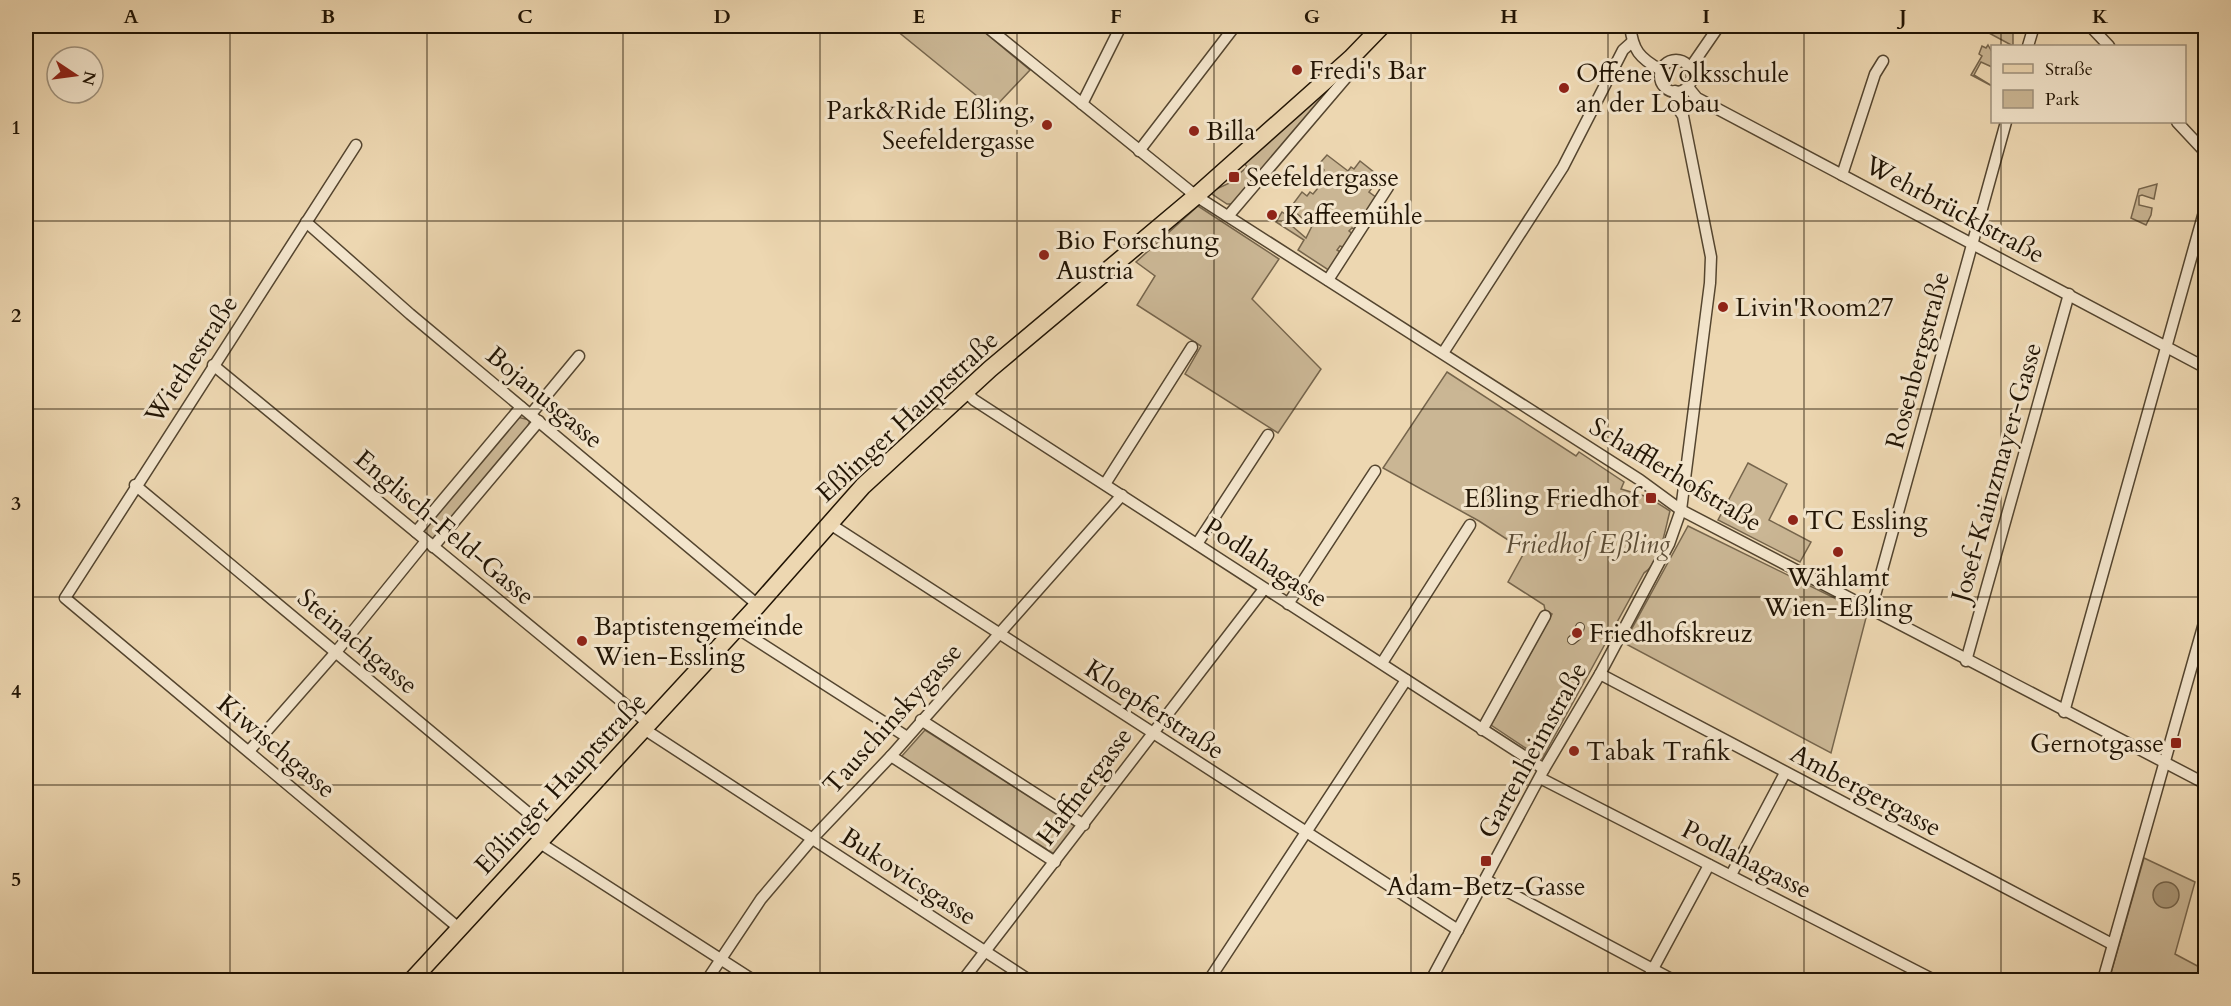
<svg xmlns="http://www.w3.org/2000/svg" width="2231" height="1006" viewBox="0 0 2231 1006" font-family="Cardo,serif">
  <rect width="100%" height="100%" fill="#edd7b1"/>
  <filter id="stains"><feTurbulence type="fractalNoise" baseFrequency=".00333" numOctaves="4"/><feColorMatrix values="0 0 0 0 .2 0 0 0 0 .09 0 0 0 0 .02 0 0 0 .5 -.17"/></filter>
  <radialGradient id="worn" r=".72"><stop offset=".6" stop-color="#630" stop-opacity="0"/><stop offset="1" stop-color="#630" stop-opacity=".3"/></radialGradient>
  <g fill="#cab694" stroke="#76654c" stroke-width="1.5">
    <polygon points="891,26 977,26 1030,70 993,109"/>
    <polygon points="1976,26 2013,26 2013,46"/>
    <polygon points="1988,45 1992,52 1992,67 1981,62 1974,75 1992,86 1971,75 1982,56 1979,54 1982,46 1986,48"/>
    <polygon points="1347,70 1233,204 1227,204 1212,194 1212,191 1234,181 1233,179 1247,167 1245,164 1249,155"/>
    <polygon points="1327,155 1348,171 1351,167 1354,169 1360,161 1380,177 1369,192 1377,198 1368,212 1364,210 1361,214 1365,217 1356,230 1352,228 1349,231 1354,235 1345,248 1340,246 1337,250 1342,253 1330,271 1298,250 1304,240 1276,222 1282,212 1288,216 1285,220 1306,238 1315,220 1310,216 1306,221 1290,208 1302,192 1307,196 1310,192 1313,194 1322,183 1320,175 1324,170 1319,164"/>
    <polygon points="2157,184 2154,199 2142,195 2139,196 2139,205 2152,208 2151,215 2146,225 2131,218 2139,189"/>
    <polygon points="1198,206 1279,259 1252,299 1321,369 1278,433 1185,374 1201,346 1137,305 1155,276 1136,262"/>
    <path d="M1447,372L1576,456L1579,452L1624,482L1621,489L1648,497L1670,511C1665,529 1661,562 1644,573L1542,759L1491,725L1552,614L1545,610L1544,605L1508,582L1525,551L1479,521L1383,468Z"/>
    <polygon points="517,417 530,420 527,429 434,539 423,535 423,527"/>
    <polygon points="1748,463 1787,484 1769,520 1811,542 1800,562 1718,520"/>
    <polygon points="1688,526 1867,614 1831,753 1624,643"/>
    <polygon points="925,730 1075,826 1054,854 901,757"/>
    <polygon points="2144,858 2195,882 2175,954 2205,970 2205,980 2109,980"/>
  </g>
  <circle fill="#a89576" stroke="#726148" stroke-width="1.5" cx="2166" cy="895" r="13"/>
  <g fill="none" stroke-linecap="round" stroke-linejoin="round">
    <defs>
      <polyline id="pedestrian" points="1572,640 1577,636 1580,627"/>
      <g id="minor">
        <polyline points="986,26 1196,196 1640,480 1681,510 2206,784"/>
        <path d="M1630,26C1633,50 1639,58 1661,70"/>
        <polyline points="2090,26 2109,46"/>
        <polyline points="2028,46 2034,26"/>
        <circle cx="1676" cy="76" r="16"/>
        <polyline points="1690,68 1719,26"/>
        <polyline points="1688,87 1697,98 2206,368"/>
        <polyline points="1082,104 1121,26"/>
        <polyline points="2177,122 2206,153"/>
        <polyline points="356,145 65,598 460,929"/>
        <polyline points="1139,151 1235,26"/>
        <polyline points="1842,175 1875,74 1883,61"/>
        <polyline points="1229,215 1350,73 1351,58"/>
        <polyline points="306,222 410,314 758,605"/>
        <polyline points="1328,280 1388,187"/>
        <polyline points="1443,353 1563,167 1623,50 1632,42"/>
        <polyline points="213,365 649,724"/>
        <polyline points="965,391 974,400 1544,769"/>
        <polyline points="531,414 579,356"/>
        <polyline points="1105,484 1192,347"/>
        <polyline points="135,485 550,831"/>
        <polyline points="830,524 1458,930"/>
        <polyline points="416,532 521,407"/>
        <polyline points="1197,544 1268,435"/>
        <polyline points="433,547 539,421"/>
        <polyline points="1288,604 1375,471"/>
        <polyline points="1871,610 2006,122"/>
        <polyline points="737,628 907,737"/>
        <polyline points="1966,661 2069,294"/>
        <polyline points="1382,663 1470,525"/>
        <polyline points="1600,674 2112,944"/>
        <polyline points="2064,712 2206,205"/>
        <polyline points="921,720 1084,825"/>
        <polyline points="644,729 1029,980"/>
        <polyline points="1482,730 1545,616"/>
        <polyline points="249,751 336,652 426,541"/>
        <polyline points="891,756 1055,862"/>
        <polyline points="1540,778 1934,980"/>
        <polyline points="540,843 753,980"/>
        <polyline points="1731,875 1785,773"/>
        <polyline points="1486,880 1673,980"/>
        <polyline points="707,980 761,899 812,839 891,756 1122,495"/>
        <polyline points="963,980 1264,589"/>
        <polyline points="1209,980 1406,680"/>
        <polyline points="1431,980 1544,769 1600,674 1669,544 1681,510 1710,283 1711,257 1683,116 1679,110 1675,91"/>
        <polyline points="1647,980 1709,865"/>
        <polyline points="2103,980 2206,616"/>
      </g>
      <polyline id="primary" points="412,980 758,605 863,486 990,369 1196,196 1351,58 1382,26"/>
    </defs>
    <use href="#pedestrian" stroke="#54452f" stroke-width="10"/>
    <use href="#minor" stroke="#54452f" stroke-width="13"/>
    <use href="#primary" stroke="#211404" stroke-width="19"/>
    <use href="#pedestrian" stroke="#f3e5cc" stroke-width="8"/>
    <use href="#minor" stroke="#f3e5cc" stroke-width="10"/>
    <use href="#primary" stroke="#edd7b1" stroke-width="16"/>
  </g>
  <path fill="none" stroke="#211404" stroke-width="1.5" stroke-opacity="0.55" d="M230,26V980M427,26V980M623,26V980M820,26V980M1017,26V980M1214,26V980M1411,26V980M1608,26V980M1804,26V980M2001,26V46M2001,122V980M26,221H2206M26,409H2206M26,597H2206M26,785H2206"/>
  <g fill="#8f2418" stroke="#f3e5cc" stroke-width="2">
    <circle cx="1297" cy="70" r="6"/>
    <circle cx="1564" cy="88" r="6"/>
    <circle cx="1047" cy="125" r="6"/>
    <circle cx="1194" cy="131" r="6"/>
    <rect x="1228" y="171" width="12" height="12" rx="3"/>
    <circle cx="1272" cy="215" r="6"/>
    <circle cx="1044" cy="255" r="6"/>
    <circle cx="1723" cy="307" r="6"/>
    <rect x="1645" y="492" width="12" height="12" rx="3"/>
    <circle cx="1793" cy="520" r="6"/>
    <circle cx="1838" cy="552" r="6"/>
    <circle cx="1577" cy="633" r="6"/>
    <circle cx="582" cy="641" r="6"/>
    <rect x="2170" y="737" width="12" height="12" rx="3"/>
    <circle cx="1574" cy="751" r="6"/>
    <rect x="1480" y="855" width="12" height="12" rx="3"/>
  </g>
  <g text-anchor="middle" stroke-width="6" stroke-linejoin="round" paint-order="stroke">
    <g font-size="26" fill="#211404" stroke="#f3e5cc" text-anchor="start">
      <text x="1309" y="79">Fredi's Bar</text>
      <text x="1576" y="82">Offene Volksschule<tspan x="1576" dy="30">an der Lobau</tspan></text>
      <text x="1035" y="119" text-anchor="end">Park&amp;Ride Eßling,<tspan x="1035" dy="30">Seefeldergasse</tspan></text>
      <text x="1206" y="140">Billa</text>
      <text x="1246" y="186">Seefeldergasse</text>
      <text x="1284" y="224">Kaffeemühle</text>
      <text x="1056" y="249">Bio Forschung<tspan x="1056" dy="30">Austria</tspan></text>
      <text x="1735" y="316">Livin'Room27</text>
      <text x="1639" y="507" text-anchor="end">Eßling Friedhof</text>
      <text x="1805" y="529">TC Essling</text>
      <text x="1838" y="586" text-anchor="middle">Wählamt<tspan x="1838" dy="30">Wien-Eßling</tspan></text>
      <text x="594" y="635">Baptistengemeinde<tspan x="594" dy="30">Wien-Essling</tspan></text>
      <text x="1589" y="642">Friedhofskreuz</text>
      <text x="2164" y="752" text-anchor="end">Gernotgasse</text>
      <text x="1586" y="760">Tabak Trafik</text>
      <text x="1486" y="895" text-anchor="middle">Adam-Betz-Gasse</text>
    </g>
    <g font-size="26" fill="#211404" stroke="#f3e5cc">
      <text transform="translate(1955 209) rotate(28)" y="9">Wehrbrücklstraße</text>
      <text transform="translate(191 359) rotate(-57)" y="9">Wiethestraße</text>
      <text transform="translate(1917 360) rotate(-75)" y="9">Rosenbergstraße</text>
      <text transform="translate(545 397) rotate(40)" y="9">Bojanusgasse</text>
      <text transform="translate(907 416) rotate(-43)" y="9">Eßlinger Hauptstraße</text>
      <text transform="translate(1996 472) rotate(-74)" y="9">Josef-Kainzmayer-Gasse</text>
      <text transform="translate(1676 474) rotate(31)" y="9">Schafflerhofstraße</text>
      <text transform="translate(445 527) rotate(40)" y="9">Englisch-Feld-Gasse</text>
      <text transform="translate(1266 562) rotate(33)" y="9">Podlahagasse</text>
      <text transform="translate(358 641) rotate(40)" y="9">Steinachgasse</text>
      <text transform="translate(1155 709) rotate(33)" y="9">Kloepferstraße</text>
      <text transform="translate(892 718) rotate(-48)" y="9">Tauschinskygasse</text>
      <text transform="translate(277 746) rotate(40)" y="9">Kiwischgasse</text>
      <text transform="translate(1532 750) rotate(-61)" y="9">Gartenheimstraße</text>
      <text transform="translate(560 783) rotate(-47)" y="9">Eßlinger Hauptstraße</text>
      <text transform="translate(1084 786) rotate(-53)" y="9">Haffnergasse</text>
      <text transform="translate(1866 790) rotate(28)" y="9">Ambergergasse</text>
      <text transform="translate(1747 859) rotate(27)" y="9">Podlahagasse</text>
      <text transform="translate(909 876) rotate(33)" y="9">Bukovicsgasse</text>
    </g>
    <g font-size="26" font-style="italic" fill="#5c4d36" stroke="#f3e5cc">
      <text x="1588" y="553">Friedhof Eßling</text>
    </g>
  </g>
  <rect width="2231" height="1006" fill="none" stroke="#edd7b1" stroke-width="66"/>
  <rect x="1991" y="45" width="195" height="78" fill="#f3e5cc" stroke="#9f917c" stroke-width="1.5"/>
  <rect x="2003" y="64" width="30" height="9" fill="#edd7b1" stroke="#9f917c" stroke-width="1.5"/>
  <text x="2045" y="75" font-size="18" fill="#211404">Straße</text>
  <rect x="2003" y="90" width="30" height="18" fill="#cab694" stroke="#9f917c" stroke-width="1.5"/>
  <text x="2045" y="105" font-size="18" fill="#211404">Park</text>
  <g transform="translate(75 75) rotate(103)"><circle r="28" fill="#f3e5cc" stroke="#9f917c" stroke-width="1.5"/>
  <path d="M0-4.5L10 22L0 15L-10 22Z" fill="#8f2418"/>
  <text y="-9" font-size="16" font-weight="bold" text-anchor="middle" fill="#211404">N</text>
  </g>
  <rect x="33" y="33" width="2165" height="940" fill="none" stroke="#211404" stroke-width="2"/>
  <g font-size="20" text-anchor="middle" font-weight="bold" fill="#211404">
    <text x="131" y="23">A</text>
    <text x="328" y="23">B</text>
    <text x="525" y="23">C</text>
    <text x="722" y="23">D</text>
    <text x="919" y="23">E</text>
    <text x="1116" y="23">F</text>
    <text x="1312" y="23">G</text>
    <text x="1509" y="23">H</text>
    <text x="1706" y="23">I</text>
    <text x="1903" y="23">J</text>
    <text x="2100" y="23">K</text>
    <text x="16" y="134">1</text>
    <text x="16" y="322">2</text>
    <text x="16" y="510">3</text>
    <text x="16" y="698">4</text>
    <text x="16" y="886">5</text>
  </g>
  <rect width="100%" height="100%" filter="url(#stains)"/>
  <rect width="100%" height="100%" fill="url(#worn)"/>
</svg>
